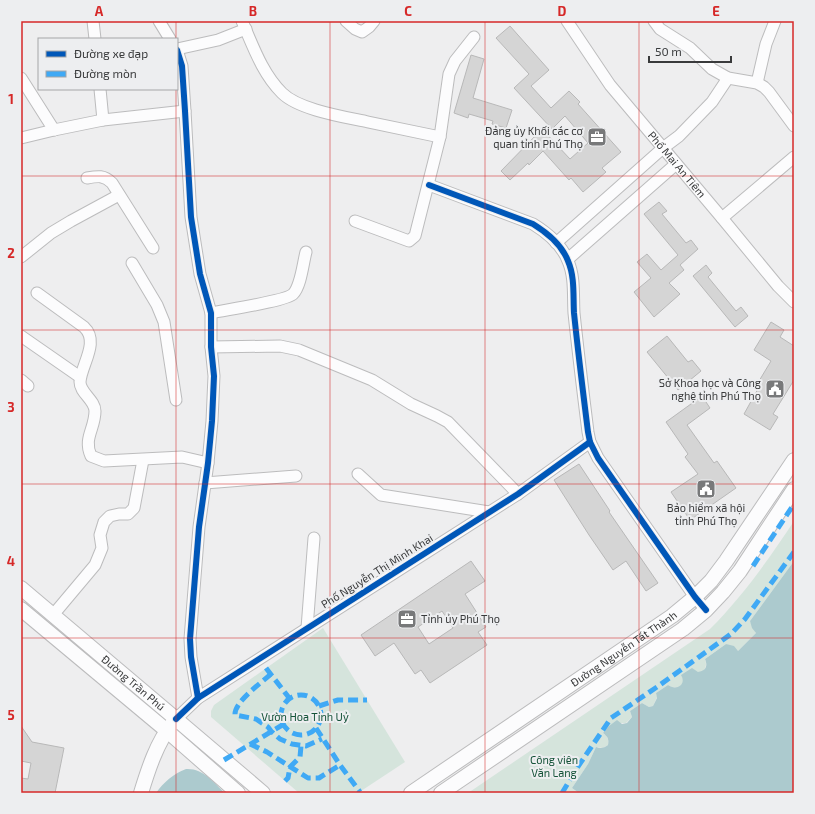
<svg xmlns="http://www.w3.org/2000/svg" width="815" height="814" viewBox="0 0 815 814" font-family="'Exo 2',sans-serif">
  <rect width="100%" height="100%" fill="#eeeeef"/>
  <g fill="#d5e4dc">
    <path d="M794,521V561L750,621L756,633L738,651L726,644L705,659C708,667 704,675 694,671L682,676C687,686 676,691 668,685L656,693L657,697L653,706L649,707L642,703L630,711L632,717L626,723H619L603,733C608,737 609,740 608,745L603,748L596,747L588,764L572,788L579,793H468L710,629C742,597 769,559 794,521Z"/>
    <polygon points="323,628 405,762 358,793 299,793 211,717 211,711 214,705"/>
  </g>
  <g fill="#accace">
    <path d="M794,561V793H579L572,788L588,764L596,747C601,749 604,748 608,745C609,739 608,737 603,733L609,726L617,720L622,724L627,723L632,717L630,711L642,703L649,707L653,706L657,698L656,693L668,685C676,691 687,685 681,675L692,668L698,672C706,671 708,666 705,659L726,644L734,646L738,651L756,633L752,628L750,621Z"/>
    <path d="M186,769C203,768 213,782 225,793H156C164,782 173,774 186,769Z"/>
  </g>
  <g fill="#d5d5d5" stroke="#b8b8b8" fill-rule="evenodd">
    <polygon points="510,26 549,70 531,86 551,108 569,91 580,102 578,104 621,152 602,168 606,172 583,192 571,178 569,180 543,151 529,165 528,163 510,180 501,171 542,129 570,159 588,143 565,116 552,129 514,88 529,74 496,38"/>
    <polygon points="471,55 484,59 473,98 512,110 506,128 492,124 493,121 469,114 468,118 454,113"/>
    <polygon points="659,202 667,211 662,214 686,243 691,240 698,249 680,265 684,270 669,283 680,294 654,317 634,292 651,278 637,262 647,254 661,270 678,255 644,214"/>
    <polygon points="706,265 712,273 708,277 736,311 741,307 748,316 735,327 693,276"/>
    <polygon points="771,322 784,330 780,337 794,346 794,380 773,414 778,417 770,430 744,414 759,387 756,386 771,361 754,350"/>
    <polygon points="667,336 688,362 692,360 701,371 678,390 647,352"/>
    <polygon points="702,396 710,408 687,425 714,463 717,461 736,488 690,520 671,492 698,474 685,457 688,454 666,422"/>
    <polygon points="579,464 610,511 609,512 658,583 646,591 626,561 613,570 589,535 554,480"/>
    <path d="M471,561L485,581L465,594L486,627L478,632L487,645L430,683L421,670L415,674L394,643L375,656L361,635ZM442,611L453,628L429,644L418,627Z"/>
    <polygon points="21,726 32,742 64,748 55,793 21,793 21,778 28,779 31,763 21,761"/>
  </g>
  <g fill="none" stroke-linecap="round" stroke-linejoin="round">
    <defs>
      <g id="minor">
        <polyline points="93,21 95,39"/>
        <polyline points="159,21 170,39"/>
        <path d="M242,21C253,46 262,73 282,93C299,110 345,117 368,122C392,127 416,132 440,137"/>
        <polyline points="346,21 355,29 362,32 369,27 374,21"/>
        <path id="s1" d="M567,21L610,85L722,218L778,286L794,302"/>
        <polyline points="654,21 660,29 690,48 712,69 728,78 757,83 764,87 769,92 794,126"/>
        <polyline points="177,49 218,40 246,29"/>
        <polyline points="177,50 182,66 185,111 191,217 200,274 211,313 211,347 214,376 212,421 208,463 199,527 190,639 191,657 198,698"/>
        <polyline points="21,78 54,130"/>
        <polyline points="757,83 766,44 775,21"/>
        <polyline points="100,89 103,120"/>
        <polyline points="21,138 54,130 103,120 185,111"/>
        <path d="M87,178C98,176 104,175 112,183L153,248"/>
        <path d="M429,185L533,224C546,232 562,245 568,261C575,277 573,296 574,313C578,352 583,392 588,432L590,442L598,458L695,597L706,610"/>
        <polyline points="722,218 794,157"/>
        <polyline points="355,221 409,241 415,236 440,137 449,74 455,61 474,37"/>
        <polyline points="556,243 663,148 679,136 712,102 728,78"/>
        <polyline points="21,257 51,233 71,221 119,195"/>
        <polyline points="568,259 676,164"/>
        <polyline points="132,263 157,305 164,322 176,400"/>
        <path d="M37,293L84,327C100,342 81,365 80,382C80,393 95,400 95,411C95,429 83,438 91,456L104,461L182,457L208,463"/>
        <path d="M211,313C224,310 286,301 293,294C301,286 303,263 306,252"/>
        <polyline points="21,336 80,377"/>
        <polyline points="211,347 280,346 299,350 372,380 411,404 437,416 448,422 518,494"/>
        <polyline points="21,380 28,386"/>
        <polyline points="358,474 381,495 489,512"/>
        <polyline points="205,483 296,476"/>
        <polyline points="53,615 95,565 102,548 100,535 104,522 110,516 119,514 128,514 134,508 143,460"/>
        <polyline points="307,628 314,538"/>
        <polyline points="176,719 198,698 518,494 590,442"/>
      </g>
      <g id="major">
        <path id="s2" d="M21,588L176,719L263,793"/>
        <polyline points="21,609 166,730 238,793"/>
        <path d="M141,793C148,770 157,742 172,724"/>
        <path id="s3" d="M411,793L672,616L695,597L711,581L726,561L794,460"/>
        <polyline points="441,793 683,629 706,610 723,592 740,571 794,489"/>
      </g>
    </defs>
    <use href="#minor" stroke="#bcbcbd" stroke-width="13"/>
    <use href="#major" stroke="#bcbcbd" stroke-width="16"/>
    <use href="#minor" stroke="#fcfcfd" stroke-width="11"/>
    <use href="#major" stroke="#fcfcfd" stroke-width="14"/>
    <g stroke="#3fa9f5" stroke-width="5" stroke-dasharray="10 5" stroke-linecap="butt">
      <polyline points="753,566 794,504"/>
      <polyline points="266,668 290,699"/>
      <path d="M271,674C261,683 234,702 235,715L256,719L268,727L271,731L280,739L292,744L306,746L322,739"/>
      <circle cx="301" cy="715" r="20"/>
      <polyline points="319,706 338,700 367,700"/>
      <polyline points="316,728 340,765 360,792"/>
      <polyline points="250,744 267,752 308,778 319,778 340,765"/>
      <polyline points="224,760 284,724"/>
      <polyline points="285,781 288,778 290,767 300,757 301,746"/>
      <polyline points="562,793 577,768 611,718 657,687 731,634 745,619 794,552"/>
    </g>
    <defs>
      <g id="cycleway">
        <polyline points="177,50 182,66 185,111 191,217 200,274 211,313 211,347 214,376 212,421 208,463 199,527 190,639 191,657 198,698"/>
        <path d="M429,185L533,224C546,232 562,245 568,261C575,277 573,296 574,313C578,352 583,392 588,432L590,442L598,458L695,597L706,610"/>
        <polyline points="176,719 198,698 518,494 590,442"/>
      </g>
    </defs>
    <use href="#cycleway" stroke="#edeef0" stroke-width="8"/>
    <use href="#cycleway" stroke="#0057b8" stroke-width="6"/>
  </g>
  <path fill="none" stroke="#d62828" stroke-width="1" stroke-opacity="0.55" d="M176,21V39M330,21V793M485,21V793M639,21V793M176,89V793M21,176H794M21,330H794M21,484H794M21,638H794"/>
  <defs>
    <symbol id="office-square" viewBox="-11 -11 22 22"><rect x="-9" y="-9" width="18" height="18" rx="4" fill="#78797a" stroke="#edeef0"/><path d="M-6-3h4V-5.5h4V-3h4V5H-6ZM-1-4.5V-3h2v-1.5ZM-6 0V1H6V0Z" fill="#fff"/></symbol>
    <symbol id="civic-square" viewBox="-11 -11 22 22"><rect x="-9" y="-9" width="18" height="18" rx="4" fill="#78797a" stroke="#edeef0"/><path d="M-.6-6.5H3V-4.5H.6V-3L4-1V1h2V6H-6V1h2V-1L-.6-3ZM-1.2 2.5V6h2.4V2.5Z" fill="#fff"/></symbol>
  </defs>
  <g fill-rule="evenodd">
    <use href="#office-square" x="586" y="126" width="22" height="22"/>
    <use href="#civic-square" x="764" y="378" width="22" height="22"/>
    <use href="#civic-square" x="695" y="478" width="22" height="22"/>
    <use href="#office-square" x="396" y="608" width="22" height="22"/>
  </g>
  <g text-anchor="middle" stroke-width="4" stroke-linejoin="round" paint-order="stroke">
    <g font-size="11" fill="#393a3b" stroke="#edeef0" text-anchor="end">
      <text x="583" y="135">Đảng ủy Khối các cơ<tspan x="583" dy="13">quan tỉnh Phú Thọ</tspan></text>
      <text x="761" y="387">Sở Khoa học và Công<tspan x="761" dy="13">nghệ tỉnh Phú Thọ</tspan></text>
      <text x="706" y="512" text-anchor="middle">Bảo hiểm xã hội<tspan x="706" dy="13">tỉnh Phú Thọ</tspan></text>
      <text x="421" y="623" text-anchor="start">Tỉnh ủy Phú Thọ</text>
    </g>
    <g font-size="11" fill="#393a3b" stroke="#edeef0">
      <text dy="4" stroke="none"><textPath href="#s1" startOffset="181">Phố Mai An Tiêm</textPath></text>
      <text transform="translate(377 571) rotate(-32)" y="4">Phố Nguyễn Thị Minh Khai</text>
      <text dy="4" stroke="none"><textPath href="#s3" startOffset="257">Đường Nguyễn Tất Thành</textPath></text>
      <text dy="4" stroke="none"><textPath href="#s2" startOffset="147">Đường Trần Phú</textPath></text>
    </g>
    <g font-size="11" fill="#155339" stroke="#edeef0">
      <text x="305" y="721">Vườn Hoa Tỉnh Uỷ</text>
      <text x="554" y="764">Công viên<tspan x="554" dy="13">Văn Lang</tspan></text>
    </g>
  </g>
  <rect width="815" height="814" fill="none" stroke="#edeef0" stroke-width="44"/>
  <rect x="38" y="38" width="140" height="52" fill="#edeef0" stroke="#a5a6a8"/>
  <rect x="46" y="51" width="20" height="6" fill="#0057b8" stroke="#a5a6a8"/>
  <text x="74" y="58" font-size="12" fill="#393a3b">Đường xe đạp</text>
  <rect x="46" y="71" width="20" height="6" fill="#3fa9f5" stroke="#a5a6a8"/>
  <text x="74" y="78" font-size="12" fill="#393a3b">Đường mòn</text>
  <path d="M649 56v6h82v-6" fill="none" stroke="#393a3b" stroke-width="2"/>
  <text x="655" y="56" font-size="12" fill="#393a3b" stroke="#edeef0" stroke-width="3" paint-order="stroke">50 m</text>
  <rect x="22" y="22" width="771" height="770" fill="none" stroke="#d62828" stroke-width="1.5"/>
  <g font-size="13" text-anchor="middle" font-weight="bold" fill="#d62828">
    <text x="99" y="16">A</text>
    <text x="253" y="16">B</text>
    <text x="408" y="16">C</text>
    <text x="562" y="16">D</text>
    <text x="716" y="16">E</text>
    <text x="11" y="104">1</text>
    <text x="11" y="258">2</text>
    <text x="11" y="412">3</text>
    <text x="11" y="566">4</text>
    <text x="11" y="720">5</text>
  </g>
</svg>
